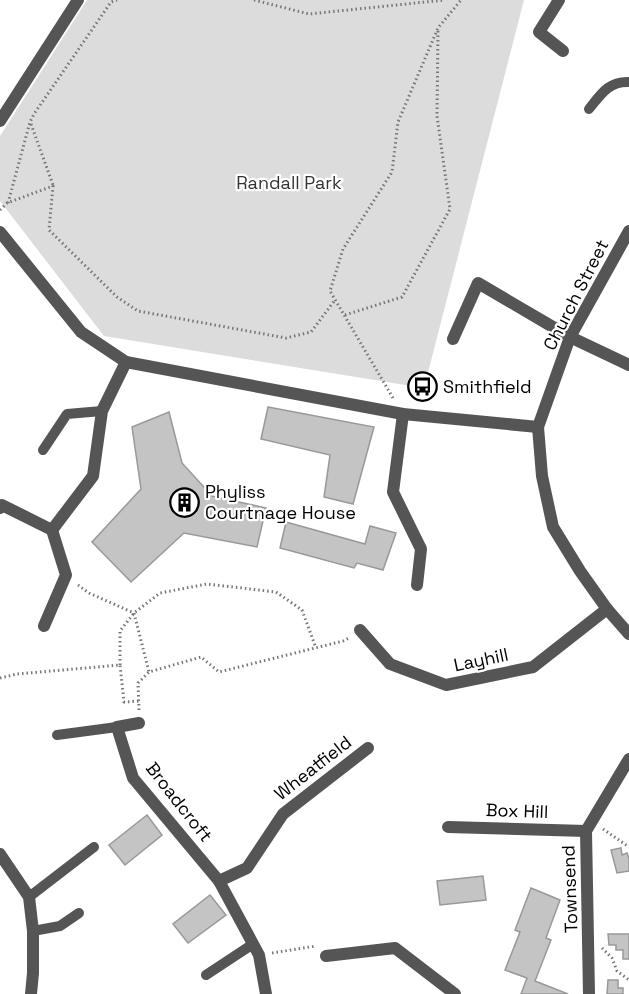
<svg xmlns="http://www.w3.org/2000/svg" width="629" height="994" viewBox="0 0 629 994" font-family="'Space Grotesk',sans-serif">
  <rect width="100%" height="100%" fill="#fff"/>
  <polygon fill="#dcdcdc" points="87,0 524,0 424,388 104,336 0,201 0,136"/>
  <g fill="#c4c4c4" stroke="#999" stroke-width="1.5">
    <polygon points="268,407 374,427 353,504 324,497 330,455 261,439"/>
    <polygon points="169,412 182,463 212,496 266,508 257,547 184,533 131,582 92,542 141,489 132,427"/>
    <polygon points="286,522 365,544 370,526 396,533 383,570 357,563 354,568 280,548"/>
    <polygon points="147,815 162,835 125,865 109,845"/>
    <polygon points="621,848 622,855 627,853 629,858 629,871 617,873 611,850"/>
    <polygon points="483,876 486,900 440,905 437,881"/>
    <polygon points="531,888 560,900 546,938 551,940 535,981 568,994 521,994 527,978 505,970 520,932 515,930"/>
    <polygon points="210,895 226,915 188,943 173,924"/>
    <polygon points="608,934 629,934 629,959 623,959 623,950 616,950 616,945 609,945"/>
    <polygon points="608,980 618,980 618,988 623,988 623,994 607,994"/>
  </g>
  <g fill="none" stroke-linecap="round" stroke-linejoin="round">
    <g stroke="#777" stroke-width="3" stroke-dasharray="1.5 3" stroke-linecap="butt">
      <polyline points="254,0 309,14 445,0"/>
      <polyline points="31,124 53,185"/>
      <polyline points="8,203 30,122 34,114 111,2 117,0"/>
      <polyline points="0,210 7,203 53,186 49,230 117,297 138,311 286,338 311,332 335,300"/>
      <polyline points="345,315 402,297 450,209 437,116 438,31"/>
      <polyline points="393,398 330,291 343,249 392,172 398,122 438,28 461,0"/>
      <polyline points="78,585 89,593 134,613 149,672"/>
      <polyline points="120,665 120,631 134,613 160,593 207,584 276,592 302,610 316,648"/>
      <polyline points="0,678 17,674 120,665 124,702 139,701"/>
      <polyline points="139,710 138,683 149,672 201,657 219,672 343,641 349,638"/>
      <polyline points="603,829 629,847"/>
      <polyline points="602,948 612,958 617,971 629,980"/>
      <polyline points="272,953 316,946"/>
    </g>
    <g stroke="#555" stroke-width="10">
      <path d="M589,109C601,94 609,81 629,82"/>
      <polyline points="43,450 67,414 102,411"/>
      <polyline points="57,735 117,727"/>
      <polyline points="29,897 94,847"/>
      <polyline points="33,931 60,926 79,913"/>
      <polyline points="206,975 253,944"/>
    </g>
    <g stroke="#555" stroke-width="12">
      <polyline points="559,0 539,32 563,51"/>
      <polyline points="0,121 78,0"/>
      <polyline points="629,231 570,337 538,427 542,476 553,527 580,571 607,609 629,634"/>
      <polyline points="0,232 81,332 126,362 403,414 538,427"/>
      <polyline points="453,339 478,283 570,337 629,365"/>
      <polyline points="403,414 393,492 421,549 417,585"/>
      <polyline points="0,508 2,505 52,530 66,575 44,626"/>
      <polyline points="52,530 93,476 102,411 126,362"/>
      <polyline points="360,630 390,664 446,685 533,667 607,609"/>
      <polyline points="139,723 117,727 133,778 219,881"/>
      <polyline points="448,827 586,831"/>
      <polyline points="0,854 29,897 33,931 33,973 31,994"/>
      <polyline points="326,956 395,948 455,994"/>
      <polyline points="266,994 259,955 219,881 247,868 283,814 368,748"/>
      <polyline points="589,994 586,831 629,759"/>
    </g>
  </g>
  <defs>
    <symbol id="bus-ring" viewBox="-11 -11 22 22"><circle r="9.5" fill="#fff" stroke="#000" stroke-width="1.5"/><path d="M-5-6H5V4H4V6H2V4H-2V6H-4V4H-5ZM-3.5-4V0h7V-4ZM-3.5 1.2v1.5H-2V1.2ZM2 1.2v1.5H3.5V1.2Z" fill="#000"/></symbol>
    <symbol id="building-ring" viewBox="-11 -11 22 22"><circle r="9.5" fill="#fff" stroke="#000" stroke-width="1.5"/><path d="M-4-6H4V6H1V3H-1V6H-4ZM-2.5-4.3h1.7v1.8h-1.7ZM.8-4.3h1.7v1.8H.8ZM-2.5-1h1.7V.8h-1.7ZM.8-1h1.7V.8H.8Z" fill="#000"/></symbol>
  </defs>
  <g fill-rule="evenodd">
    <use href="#bus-ring" x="406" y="370" width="33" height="33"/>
    <use href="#building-ring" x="168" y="486" width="33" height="33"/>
  </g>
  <g text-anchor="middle" stroke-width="4.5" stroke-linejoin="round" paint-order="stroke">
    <g font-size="18" fill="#333" stroke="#fff">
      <text x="289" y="189">Randall Park</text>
    </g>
    <g font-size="18" fill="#000" stroke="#fff">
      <text transform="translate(576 295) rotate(-63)" y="6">Church Street</text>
      <text transform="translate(481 660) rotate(-12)" y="6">Layhill</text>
      <text transform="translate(313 768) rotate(-38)" y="6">Wheatfield</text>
      <text transform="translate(179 802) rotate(52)" y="6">Broadcroft</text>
      <text transform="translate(517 811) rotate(2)" y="6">Box Hill</text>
      <text transform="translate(570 889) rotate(-92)" y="6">Townsend</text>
    </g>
    <g font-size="18" fill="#000" stroke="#fff" text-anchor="start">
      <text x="443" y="393">Smithfield</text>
      <text x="205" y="498">Phyliss<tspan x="205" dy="21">Courtnage House</tspan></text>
    </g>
  </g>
</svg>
